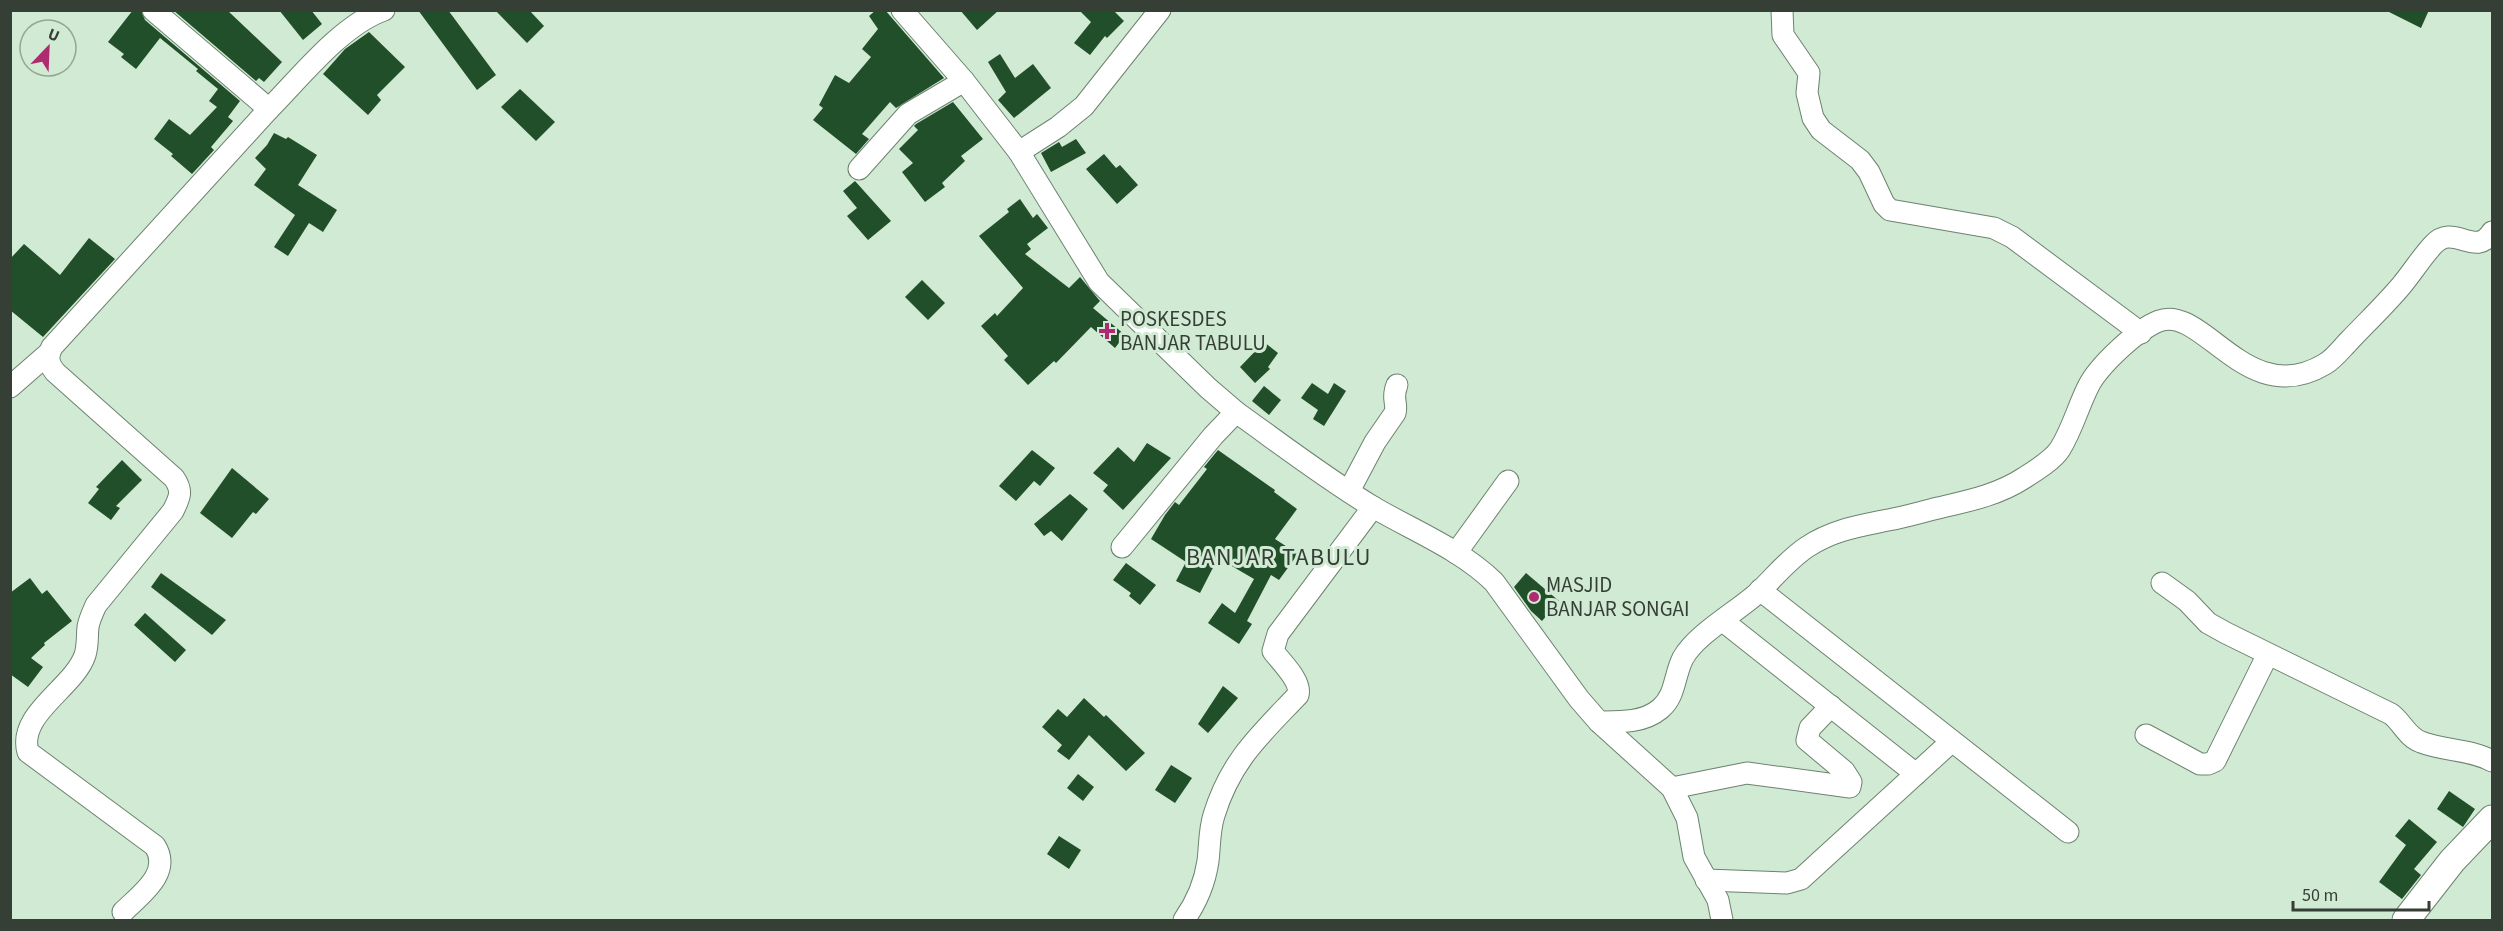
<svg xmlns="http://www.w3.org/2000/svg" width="2503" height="931" viewBox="0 0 2503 931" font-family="'Source Sans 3',sans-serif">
  <rect width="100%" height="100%" fill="#d1ead3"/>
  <g fill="#204f2a">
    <polygon points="133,10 141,10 145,20 240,101 228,117 233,121 211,147 214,150 192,174 171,156 173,154 154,139 169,119 190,135 217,107 209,101 218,89 196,71 198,69 160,38 136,69 121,57 124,54 108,42"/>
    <polygon points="173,10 227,10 282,62 264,82 259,78 256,81"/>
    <polygon points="279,10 311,10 322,24 303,40"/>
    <polygon points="418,10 448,10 496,75 477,90"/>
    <polygon points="495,10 529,10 544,26 527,43"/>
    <polygon points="876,10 885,10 944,78 896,108 890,102 862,134 869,139 856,154 813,120 823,108 819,105 835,75 849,83 871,57 862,49 878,29 869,16"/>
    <polygon points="960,10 999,10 977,30"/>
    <polygon points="1079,10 1113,10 1124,21 1107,38 1105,36 1090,55 1074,43 1091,22"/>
    <polygon points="2385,10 2429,10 2421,28"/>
    <polygon points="369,32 405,67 377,95 381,100 368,115 323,74 345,49"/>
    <polygon points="1000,54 1015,78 1033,64 1051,88 1014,118 998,100 1006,92 988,62"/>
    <polygon points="520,89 555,122 536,141 501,107"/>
    <polygon points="953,102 983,139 961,156 965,161 942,183 945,187 925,202 902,172 913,163 899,149 918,130 914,126 916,124"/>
    <polygon points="274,133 286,139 288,137 317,155 298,185 337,210 323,232 309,223 288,256 274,247 295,215 254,185 266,169 255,158 267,145"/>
    <polygon points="1076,139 1086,153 1051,172 1041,153 1059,142 1062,147"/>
    <polygon points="1104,154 1116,168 1120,165 1138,185 1117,204 1086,169"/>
    <polygon points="855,181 891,221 868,240 847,216 857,208 843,191"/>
    <polygon points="1020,199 1033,218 1037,214 1048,228 1027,244 1031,249 1025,254 1069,288 1080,277 1100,301 1093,308 1125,335 1115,348 1091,327 1056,363 1054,361 1028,385 1004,360 1008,356 981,326 995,313 997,316 1023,288 979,236 1009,212 1007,209"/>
    <polygon points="89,238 115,259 43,337 10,310 10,259 24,244 60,275"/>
    <polygon points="922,280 945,303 928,320 905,297"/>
    <polygon points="1264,342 1278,353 1268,367 1270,369 1255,383 1240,367"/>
    <polygon points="1312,383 1328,394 1334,383 1346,391 1324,426 1313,419 1318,410 1301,398"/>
    <polygon points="1264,386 1281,400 1269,415 1252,401"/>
    <polygon points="1147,443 1171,458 1123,510 1103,491 1108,485 1093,473 1118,447 1134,462"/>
    <polygon points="1032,450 1055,468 1040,486 1034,481 1016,501 999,486"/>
    <polygon points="1218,450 1275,490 1274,492 1297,509 1275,539 1298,554 1279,580 1271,575 1247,621 1252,624 1239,644 1208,623 1222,603 1235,613 1254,579 1218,558 1200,593 1176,581 1186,562 1151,539 1165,515 1175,502 1179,505 1207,469 1204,467"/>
    <polygon points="122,460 142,480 116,506 120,508 111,520 88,503 99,489 96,487"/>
    <polygon points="232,468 269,499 256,514 253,512 232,538 200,513"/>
    <polygon points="1070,494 1088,509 1062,541 1051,531 1044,536 1034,524"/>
    <polygon points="1126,563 1156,585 1140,605 1129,596 1131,593 1113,580"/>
    <polygon points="161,573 226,620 212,635 151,587"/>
    <polygon points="1526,573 1559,601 1542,621 1531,611 1514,587"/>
    <polygon points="30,578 42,594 47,590 72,621 44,643 45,645 31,658 43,667 28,687 10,674 10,593"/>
    <polygon points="145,613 186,650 175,662 134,625"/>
    <polygon points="1223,686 1238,698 1208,733 1198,724"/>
    <polygon points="1084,698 1104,717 1106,715 1145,753 1126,771 1089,735 1069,760 1057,751 1062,745 1042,727 1058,709 1067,717"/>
    <polygon points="1171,765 1192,778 1175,803 1155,790"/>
    <polygon points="1078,774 1094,787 1083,801 1067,788"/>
    <polygon points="2449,791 2475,809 2463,827 2437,809"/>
    <polygon points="2409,819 2437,842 2414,869 2421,875 2402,899 2379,882 2406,845 2395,836"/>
    <polygon points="1059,836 1081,850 1069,869 1047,854"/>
  </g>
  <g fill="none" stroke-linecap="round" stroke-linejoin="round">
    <defs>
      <g id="minor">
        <path d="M153,10L269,109C300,78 341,25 384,10"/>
        <polyline points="902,10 964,81"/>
        <polyline points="1782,10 1783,35 1809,73 1807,93 1813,118 1821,130 1860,160 1869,172 1884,204 1890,210 1994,228 2012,237 2141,333"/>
        <polyline points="1019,152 1099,282 1208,388 1236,412"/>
        <polyline points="859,169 908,114 964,81 1019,152 1058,127 1084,106 1160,10"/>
        <polyline points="10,387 49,353"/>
        <path d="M1349,491L1375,442L1395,413C1398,403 1391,399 1397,385"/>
        <path d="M1122,547L1213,436L1236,412C1281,444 1325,478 1373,507C1414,531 1460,549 1494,582L1579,699L1599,722L1672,788L1687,818L1694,857L1718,900L1722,920"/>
        <polyline points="1456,553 1508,481"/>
        <path d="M2162,583L2187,601L2208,623L2226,633L2391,714C2402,722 2407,737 2421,742C2444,751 2470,749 2492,761"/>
        <polyline points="1760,590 2068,832"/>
        <polyline points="1723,621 1916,774"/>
        <path d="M1599,722C1620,722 1643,723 1660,709C1676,696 1674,675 1683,658C1697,633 1740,610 1761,590C1776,575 1789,559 1807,547C1832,530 1859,526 1888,520C1905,517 1921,512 1938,508C1968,501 1998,495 2024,478C2035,471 2053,460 2060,449C2072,430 2078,407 2088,387C2098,366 2138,329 2159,321C2203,304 2247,411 2325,364C2334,359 2342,348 2350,340C2367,322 2385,305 2401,286C2412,273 2421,258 2433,245C2454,222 2475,259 2492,232"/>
        <polyline points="2146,735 2200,764 2208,764 2215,761 2267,656"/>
        <polyline points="1672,788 1747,773 1850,787 1851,782 1844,771 1807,740 1810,728 1831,706"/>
        <polyline points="1706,880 1787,883 1801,879 1951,742"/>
        <path d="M123,912C141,894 172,873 155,846L28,752C17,714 74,688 85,655C88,646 87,636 88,627C89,620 93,612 96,605L173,511C180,497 183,491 174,478L55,372C48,363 47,357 52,347L269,109"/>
        <path d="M1184,920C1196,903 1205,882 1208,861C1210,845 1209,831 1214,815C1231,760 1260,735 1298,695C1302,681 1281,662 1273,651L1278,634L1373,507"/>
      </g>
      <polyline id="tertiary" points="2406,920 2452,861 2492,819"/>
    </defs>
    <use href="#minor" stroke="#6c836e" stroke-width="23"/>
    <use href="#tertiary" stroke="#6c836e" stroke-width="29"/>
    <use href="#minor" stroke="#fff" stroke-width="21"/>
    <use href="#tertiary" stroke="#fff" stroke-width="27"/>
  </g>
  <g fill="#af2a70" stroke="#d1ead3" stroke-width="2">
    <path d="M1104 322h6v6h6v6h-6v6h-6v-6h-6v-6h6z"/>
    <circle cx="1534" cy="597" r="6"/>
  </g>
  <g text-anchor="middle" stroke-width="6" stroke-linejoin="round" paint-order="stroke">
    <g font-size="21" fill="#353f36" stroke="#d1ead3" text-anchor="start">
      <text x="1120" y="326">POSKESDES<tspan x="1120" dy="24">BANJAR TABULU</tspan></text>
      <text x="1546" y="592">MASJID<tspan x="1546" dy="24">BANJAR SONGAI</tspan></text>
    </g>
    <g font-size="24" letter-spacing="1.5" fill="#353f36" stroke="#d1ead3">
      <text x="1279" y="565">BANJAR TABULU</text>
    </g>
  </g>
  <rect width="2503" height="931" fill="none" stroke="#353f36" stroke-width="24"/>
  <g transform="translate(48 48) rotate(23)"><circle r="28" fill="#d1ead3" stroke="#93a694" stroke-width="1.5"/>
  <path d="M0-4.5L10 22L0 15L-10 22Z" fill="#af2a70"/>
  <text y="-9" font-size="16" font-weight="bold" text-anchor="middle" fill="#353f36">U</text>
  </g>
  <path d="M2293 901v9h136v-9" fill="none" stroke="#353f36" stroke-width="3"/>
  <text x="2302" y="901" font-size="18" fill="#353f36" stroke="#d1ead3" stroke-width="4.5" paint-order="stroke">50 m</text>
</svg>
